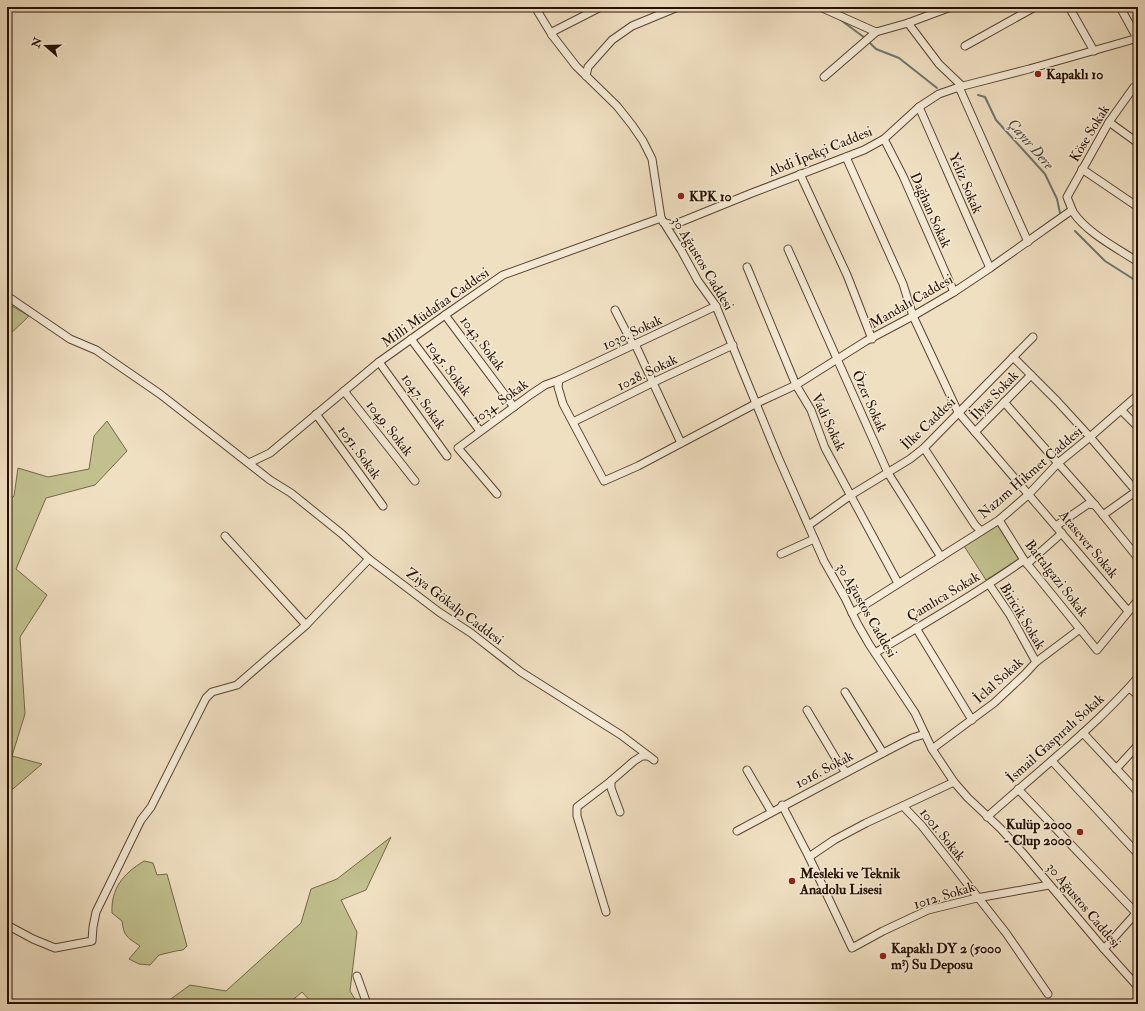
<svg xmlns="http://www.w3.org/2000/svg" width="1145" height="1011" viewBox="0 0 1145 1011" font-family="'IM FELL Double Pica',serif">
  <rect width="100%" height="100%" fill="#f0e0c2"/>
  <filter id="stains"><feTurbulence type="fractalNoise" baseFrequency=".005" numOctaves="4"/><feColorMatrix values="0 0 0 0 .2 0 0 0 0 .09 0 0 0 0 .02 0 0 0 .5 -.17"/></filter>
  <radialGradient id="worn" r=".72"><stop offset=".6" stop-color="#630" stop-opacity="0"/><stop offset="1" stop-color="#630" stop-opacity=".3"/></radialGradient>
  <g fill="#c1c08e" stroke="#746847">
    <polygon points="7,303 29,316 7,337"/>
    <polygon points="107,421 127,451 95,485 46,498 16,569 47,595 20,637 25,714 12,756 42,764 7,794 7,745 10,736 7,716 7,624 9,615 7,607 7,502 14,496 18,468 48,477 89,469 94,436"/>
    <polygon points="998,524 1020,558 986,580 964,546"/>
    <polygon points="391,837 366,890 341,900 357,932 350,991 358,1004 313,1004 302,992 288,1004 164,1004 190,985 226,991 301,923 311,889 337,879"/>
    <path d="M144,861L153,863L157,875L167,874L187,946L183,950L176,951L159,955L150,965L139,964L129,959L140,946C127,937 124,937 122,921L112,913C111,888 123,874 144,861Z"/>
  </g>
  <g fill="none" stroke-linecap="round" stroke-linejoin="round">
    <g stroke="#6e7671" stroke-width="2">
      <polyline points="924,7 924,8"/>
      <polyline points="838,18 865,38"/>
      <polyline points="868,41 876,49 899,58 937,88"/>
      <polyline points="978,95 985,97 996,120 1045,174 1057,199 1060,213"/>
      <polyline points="1075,231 1105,261 1138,282"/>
    </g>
    <defs>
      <g id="minor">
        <polyline points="535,7 552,35 576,66 617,106 632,125 643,141 652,159 661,218 681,250 698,281 716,306 778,457 824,561 845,598 857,623 869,644 915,713 932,749 954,782 968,798 1000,828 1022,852 1104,949 1138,987"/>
        <polyline points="820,7 876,32 908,23 951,7"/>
        <polyline points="1069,7 1094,51"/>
        <polyline points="1120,7 1137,38"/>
        <polyline points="908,23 939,64 962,86"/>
        <polyline points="552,35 554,31 601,7"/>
        <polyline points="965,46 1035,7"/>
        <polyline points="586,76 588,67 612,40 632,26 678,7"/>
        <polyline points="824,77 876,32"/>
        <path d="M1138,86L1134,87L1109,122L1067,197C1069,202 1071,207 1073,212C1087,233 1117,248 1138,262"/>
        <polyline points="959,87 1028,242"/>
        <path d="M919,107C943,161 966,215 990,268"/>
        <polyline points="1109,122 1138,143"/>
        <polyline points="884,139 903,176 954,292"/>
        <polyline points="846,157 903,284 913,316 958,412 1128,611"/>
        <polyline points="1082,169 1138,207"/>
        <polyline points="800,174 847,275 872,339"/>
        <polyline points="663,222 673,225 752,193 864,150 884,139 919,107 939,94 959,87 1029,69 1138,38"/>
        <polyline points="788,249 888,473 941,557"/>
        <polyline points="747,267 796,385 811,410 825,448 898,583"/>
        <polyline points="7,296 70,339 96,350 160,394 270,480 291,493 342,534 369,559 439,612 471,633 521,672 621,735 654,760"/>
        <polyline points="615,310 633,345"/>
        <polyline points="445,315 514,407"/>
        <polyline points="411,339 480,431"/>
        <polyline points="635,344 681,443"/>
        <polyline points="1013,357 1057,401 1090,437 1136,491"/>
        <polyline points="379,362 447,456"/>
        <polyline points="559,380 558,387 563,404 604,481 638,466 757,403 796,385 866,341 913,316 954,292 990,268 1072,210"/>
        <polyline points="344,391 415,481"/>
        <polyline points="1004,402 1095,505 1138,558"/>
        <polyline points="1121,410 1138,427"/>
        <polyline points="316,414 383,506"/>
        <polyline points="573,422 654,382 733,345"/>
        <polyline points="975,432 1031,375"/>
        <polyline points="924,448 975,525 981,531"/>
        <polyline points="249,463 270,453 379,362 445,315 503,275 661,218"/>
        <polyline points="497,494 458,448 530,395 545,385 559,380 716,306"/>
        <polyline points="1103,515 1138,490"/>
        <polyline points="999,520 1024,560 1097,650 1138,600"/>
        <polyline points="809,525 851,495 910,459 924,448 1033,337"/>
        <polyline points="1056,526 1088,504 1095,505"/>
        <polyline points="225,536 306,625"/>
        <polyline points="781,554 814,539"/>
        <polyline points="1027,564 1062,533"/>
        <polyline points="989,584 1010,615 1036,662"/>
        <polyline points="852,613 999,520 1029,494 1058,463 1090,437 1138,395"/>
        <polyline points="916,628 972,720"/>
        <path d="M875,653C925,623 976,594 1024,560"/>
        <polyline points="1129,688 1138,695"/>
        <polyline points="845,692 883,753"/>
        <polyline points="807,710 838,762 846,772"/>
        <polyline points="1083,733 1138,792"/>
        <polyline points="932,749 994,703 1025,674 1036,662 1080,629"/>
        <polyline points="1052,761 1138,854"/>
        <polyline points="1116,769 1138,745"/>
        <polyline points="747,770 771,811"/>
        <polyline points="611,781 611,788 620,812"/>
        <polyline points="1018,789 1138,915"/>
        <polyline points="782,805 809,857 852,948 883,931 928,910 977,898 1049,885"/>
        <polyline points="903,806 922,826 1006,933 1048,994"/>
        <path d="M987,817C1024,784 1062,753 1098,719C1112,705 1126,692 1138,677"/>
        <polyline points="737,831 883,753 912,738 925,734"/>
        <polyline points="809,857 834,840 866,823 954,782"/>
        <polyline points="606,912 577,816 577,807 611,781 634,761 642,756 648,756"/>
        <polyline points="7,925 33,939 55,948 92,941 93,927 96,912 141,820 151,807 206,698 212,692 237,685 306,625 369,559"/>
        <polyline points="1104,949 1138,911"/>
        <polyline points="357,976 367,1004"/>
      </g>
    </defs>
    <use href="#minor" stroke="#584430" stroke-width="9"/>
    <use href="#minor" stroke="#f5ebd7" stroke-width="7"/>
  </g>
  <g fill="#8f2418" stroke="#f5ebd7" stroke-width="1.5">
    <circle cx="1038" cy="74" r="4"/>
    <circle cx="681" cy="196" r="4"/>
    <circle cx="1080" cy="832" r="4"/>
    <circle cx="792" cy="881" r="4"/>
    <circle cx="883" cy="956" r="4"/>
  </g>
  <g text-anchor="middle" stroke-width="3" stroke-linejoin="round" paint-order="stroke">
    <g font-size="14" font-weight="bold" fill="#261000" stroke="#f5ebd7" text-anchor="start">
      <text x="1046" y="79">Kapaklı 10</text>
      <text x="689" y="201">KPK 10</text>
      <text x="1072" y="829" text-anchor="end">Kulüp 2000<tspan x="1072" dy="16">- Clup 2000</tspan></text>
      <text x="800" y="878">Mesleki ve Teknik<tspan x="800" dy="16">Anadolu Lisesi</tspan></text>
      <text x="891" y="953">Kapaklı DY 2 (5000<tspan x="891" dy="16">m³) Su Deposu</tspan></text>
    </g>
    <g font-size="14" fill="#261000" stroke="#f5ebd7">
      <text transform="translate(1089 133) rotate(-59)" y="5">Köse Sokak</text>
      <text transform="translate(820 151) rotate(-22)" y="5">Abdi İpekçi Caddesi</text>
      <text transform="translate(966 183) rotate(67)" y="5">Yeliz Sokak</text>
      <text transform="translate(931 210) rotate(66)" y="5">Dağhan Sokak</text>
      <text transform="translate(703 263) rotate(59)" y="5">30 Ağustos Caddesi</text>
      <text transform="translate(911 301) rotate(-30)" y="5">Mandalı Caddesi</text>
      <text transform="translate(435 307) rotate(-35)" y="5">Milli Müdafaa Caddesi</text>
      <text transform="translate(632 332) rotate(-25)" y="5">1030. Sokak</text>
      <text transform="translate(483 343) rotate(53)" y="5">1043. Sokak</text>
      <text transform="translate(449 368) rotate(53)" y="5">1045. Sokak</text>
      <text transform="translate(647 372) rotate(-26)" y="5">1028. Sokak</text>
      <text transform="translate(994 395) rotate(-46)" y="5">İlyas Sokak</text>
      <text transform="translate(424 401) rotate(54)" y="5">1047. Sokak</text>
      <text transform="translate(500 401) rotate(-36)" y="5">1034. Sokak</text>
      <text transform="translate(870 401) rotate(66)" y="5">Özer Sokak</text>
      <text transform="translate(829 422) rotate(65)" y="5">Vadi Sokak</text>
      <text transform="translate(928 423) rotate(-44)" y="5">İlke Caddesi</text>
      <text transform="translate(390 428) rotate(52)" y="5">1049. Sokak</text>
      <text transform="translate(360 452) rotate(54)" y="5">1051. Sokak</text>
      <text transform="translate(1030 472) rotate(-41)" y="5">Nazım Hikmet Caddesi</text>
      <text transform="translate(1089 544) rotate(50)" y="5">Atasever Sokak</text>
      <text transform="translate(1057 578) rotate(52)" y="5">Battalgazi Sokak</text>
      <text transform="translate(943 596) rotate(-31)" y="5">Çamlıca Sokak</text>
      <text transform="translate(455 606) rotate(37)" y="5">Ziya Gökalp Caddesi</text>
      <text transform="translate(867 610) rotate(60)" y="5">30 Ağustos Caddesi</text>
      <text transform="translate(1023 616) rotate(59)" y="5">Biricik Sokak</text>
      <text transform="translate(998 680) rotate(-42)" y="5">İclal Sokak</text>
      <text transform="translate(1055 738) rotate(-42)" y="5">İsmail Gaspıralı Sokak</text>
      <text transform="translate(824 769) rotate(-28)" y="5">1016. Sokak</text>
      <text transform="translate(943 834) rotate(51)" y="5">1001. Sokak</text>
      <text transform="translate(944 895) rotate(-17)" y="5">1012. Sokak</text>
      <text transform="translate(1084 905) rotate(50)" y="5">30 Ağustos Caddesi</text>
    </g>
    <g font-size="15" font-style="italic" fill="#504c42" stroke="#f5ebd7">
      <text transform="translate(1031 144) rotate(49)" y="5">Çayır Dere</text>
    </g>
  </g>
  <rect width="1145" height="1011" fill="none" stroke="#f0e0c2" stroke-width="24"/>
  <rect x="8" y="8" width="1129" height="995" fill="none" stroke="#261000" stroke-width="2"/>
  <rect x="12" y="12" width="1121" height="987" fill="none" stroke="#261000"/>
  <g transform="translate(46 46) rotate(290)" stroke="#f5ebd7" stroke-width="3" paint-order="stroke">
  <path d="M0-3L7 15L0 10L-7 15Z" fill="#261000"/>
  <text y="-6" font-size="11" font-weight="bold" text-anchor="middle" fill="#261000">N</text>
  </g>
  <rect width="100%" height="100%" filter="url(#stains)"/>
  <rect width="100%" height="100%" fill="url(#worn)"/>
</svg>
